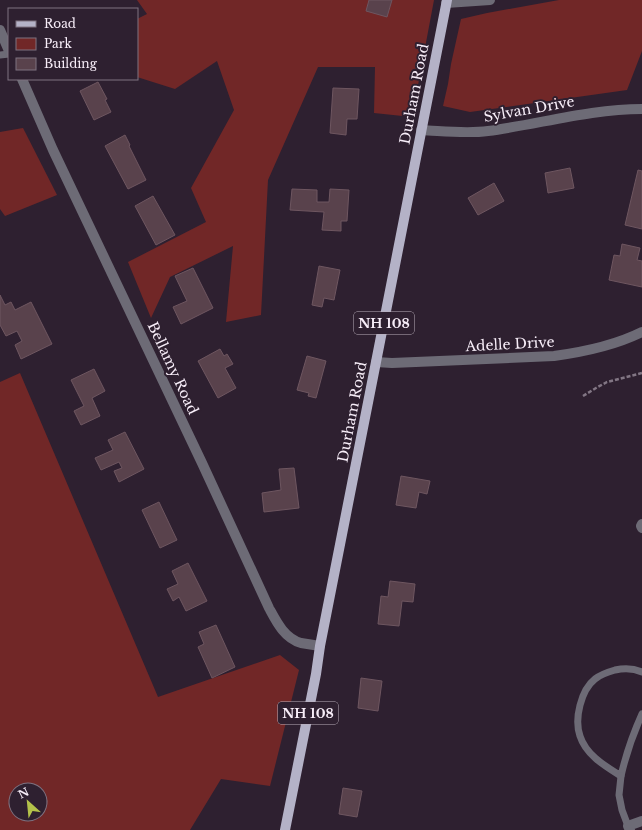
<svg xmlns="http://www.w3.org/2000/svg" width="642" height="830" viewBox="0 0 642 830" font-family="'Libre Baskerville',serif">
  <rect width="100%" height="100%" fill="#2e2030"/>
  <g fill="#712727" fill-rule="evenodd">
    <polygon points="137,0 434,0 412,117 374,113 375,67 318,67 268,180 261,315 226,322 233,246 170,277 151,318 128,262 206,222 191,188 234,110 217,61 175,89 137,77 137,19 147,14"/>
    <polygon points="559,0 642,0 642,51 627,90 470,112 443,106 448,84 451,64 461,19 487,13"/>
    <polygon points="23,128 57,195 5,216 0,209 0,132"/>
    <path d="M20,373L158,697L280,655L299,670L270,786L221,779L190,830H0V382ZM16,790H40V814H16Z"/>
  </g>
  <g fill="#59424c" stroke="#6e5660">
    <polygon points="369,0 392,0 387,17 366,11"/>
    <polygon points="98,82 107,99 105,100 111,112 94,120 80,91"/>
    <polygon points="333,88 359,89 357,119 347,119 346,135 330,133"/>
    <polygon points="125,135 130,145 129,146 146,180 128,189 105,146"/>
    <polygon points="570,168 574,188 548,193 545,173"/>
    <polygon points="638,170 642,171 642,229 625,225"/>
    <polygon points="494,183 504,201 478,215 468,198"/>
    <polygon points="292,189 317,190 317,202 329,202 330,189 349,190 347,221 341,221 341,231 322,230 324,212 290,210"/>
    <polygon points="153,196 175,235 156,245 135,206"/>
    <polygon points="622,244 640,248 637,260 642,261 642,287 609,280 614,255 620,256"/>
    <polygon points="319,266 340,270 334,300 324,298 322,307 312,305"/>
    <polygon points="193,268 213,308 181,324 173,307 187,301 175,276"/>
    <polygon points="0,295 5,305 11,302 15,310 31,302 52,344 21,359 15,345 22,341 17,331 6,336 0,325"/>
    <polygon points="220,349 224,356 227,354 233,364 225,368 236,388 218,398 198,361"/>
    <polygon points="307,356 326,361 316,398 308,396 309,393 297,390"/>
    <polygon points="94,369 105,391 92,398 100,416 81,425 74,411 84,406 71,380"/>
    <polygon points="125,432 144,469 119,482 114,471 122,468 119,462 101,470 95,458 113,450 108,440"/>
    <polygon points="294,468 299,508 264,512 262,493 281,490 279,469"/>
    <polygon points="401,476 430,481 427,494 419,492 416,508 396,505"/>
    <polygon points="159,502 177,540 160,548 142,510"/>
    <polygon points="188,563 207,601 186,611 179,597 173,601 167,589 178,584 172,571"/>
    <polygon points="390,581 415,584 413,602 402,601 399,626 378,624 381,596 388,597"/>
    <polygon points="216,625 235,667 212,678 198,647 204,644 199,632"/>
    <polygon points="361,678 382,681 378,711 358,708"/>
    <polygon points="343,788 362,791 357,817 339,814"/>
  </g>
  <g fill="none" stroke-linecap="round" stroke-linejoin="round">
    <polyline stroke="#827684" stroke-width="2.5" stroke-dasharray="4 2" stroke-linecap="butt" points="583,396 596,388 607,382 642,373"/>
    <g stroke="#6d6b76" stroke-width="7">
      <polyline points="0,55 9,54"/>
      <path d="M642,672C633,668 625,668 615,670C608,672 601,674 595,679C581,690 574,719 580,736C586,755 605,766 621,776C626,754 633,734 642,714"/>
      <polyline points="621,776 619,795 622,810 628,826"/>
    </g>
    <g stroke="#6d6b76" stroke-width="10">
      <polyline points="446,3 490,0"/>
      <path d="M421,130C443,131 466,134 488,131C540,124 590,109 642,109"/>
      <path d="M376,362L392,363L554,356C584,352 614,346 642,332"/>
      <polyline points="642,524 641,526 642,528"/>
      <polyline points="630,830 628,826 642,821"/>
    </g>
    <g stroke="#6d6b76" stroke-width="10">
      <polyline points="0,30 9,51"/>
      <path d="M22,79L53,150L202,463L269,608C276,621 284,638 301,643C307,644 314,645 320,646"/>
    </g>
    <polyline stroke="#b4b2c7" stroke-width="10" points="285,830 316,674 320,646 376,362 447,0"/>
  </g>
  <g text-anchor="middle" stroke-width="4" stroke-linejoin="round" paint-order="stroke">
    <g fill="#2e2030" stroke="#bbb0bc" stroke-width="1">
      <rect x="354" y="312" width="60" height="22" rx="3"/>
      <rect x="278" y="702" width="60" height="22" rx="3"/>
    </g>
    <g font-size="13" font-weight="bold" fill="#f7edf8">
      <text x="384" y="328">NH 108</text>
      <text x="308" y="718">NH 108</text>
    </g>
    <g font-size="14" fill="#f7edf8" stroke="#2e2030">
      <text transform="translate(414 94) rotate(-79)" y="5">Durham Road</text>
      <text transform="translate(529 109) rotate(-10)" y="5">Sylvan Drive</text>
      <text transform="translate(510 344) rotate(-3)" y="5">Adelle Drive</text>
      <text transform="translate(173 368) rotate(65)" y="5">Bellamy Road</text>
      <text transform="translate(352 412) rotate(-79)" y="5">Durham Road</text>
    </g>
  </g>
  <rect x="8" y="8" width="130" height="72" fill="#2e2030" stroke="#7e7280"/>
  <rect x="16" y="21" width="20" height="6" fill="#b4b2c7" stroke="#7e7280"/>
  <text x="44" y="28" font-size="12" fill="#f7edf8">Road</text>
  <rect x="16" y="38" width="20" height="12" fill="#712727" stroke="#7e7280"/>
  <text x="44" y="48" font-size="12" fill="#f7edf8">Park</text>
  <rect x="16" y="58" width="20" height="12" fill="#59424c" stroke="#7e7280"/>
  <text x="44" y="68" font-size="12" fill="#f7edf8">Building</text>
  <g transform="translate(28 802) rotate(333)"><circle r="19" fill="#2e2030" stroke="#7e7280"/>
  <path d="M0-3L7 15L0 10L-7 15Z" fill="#b4c24a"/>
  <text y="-6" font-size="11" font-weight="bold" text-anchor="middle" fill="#f7edf8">N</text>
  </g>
</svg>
